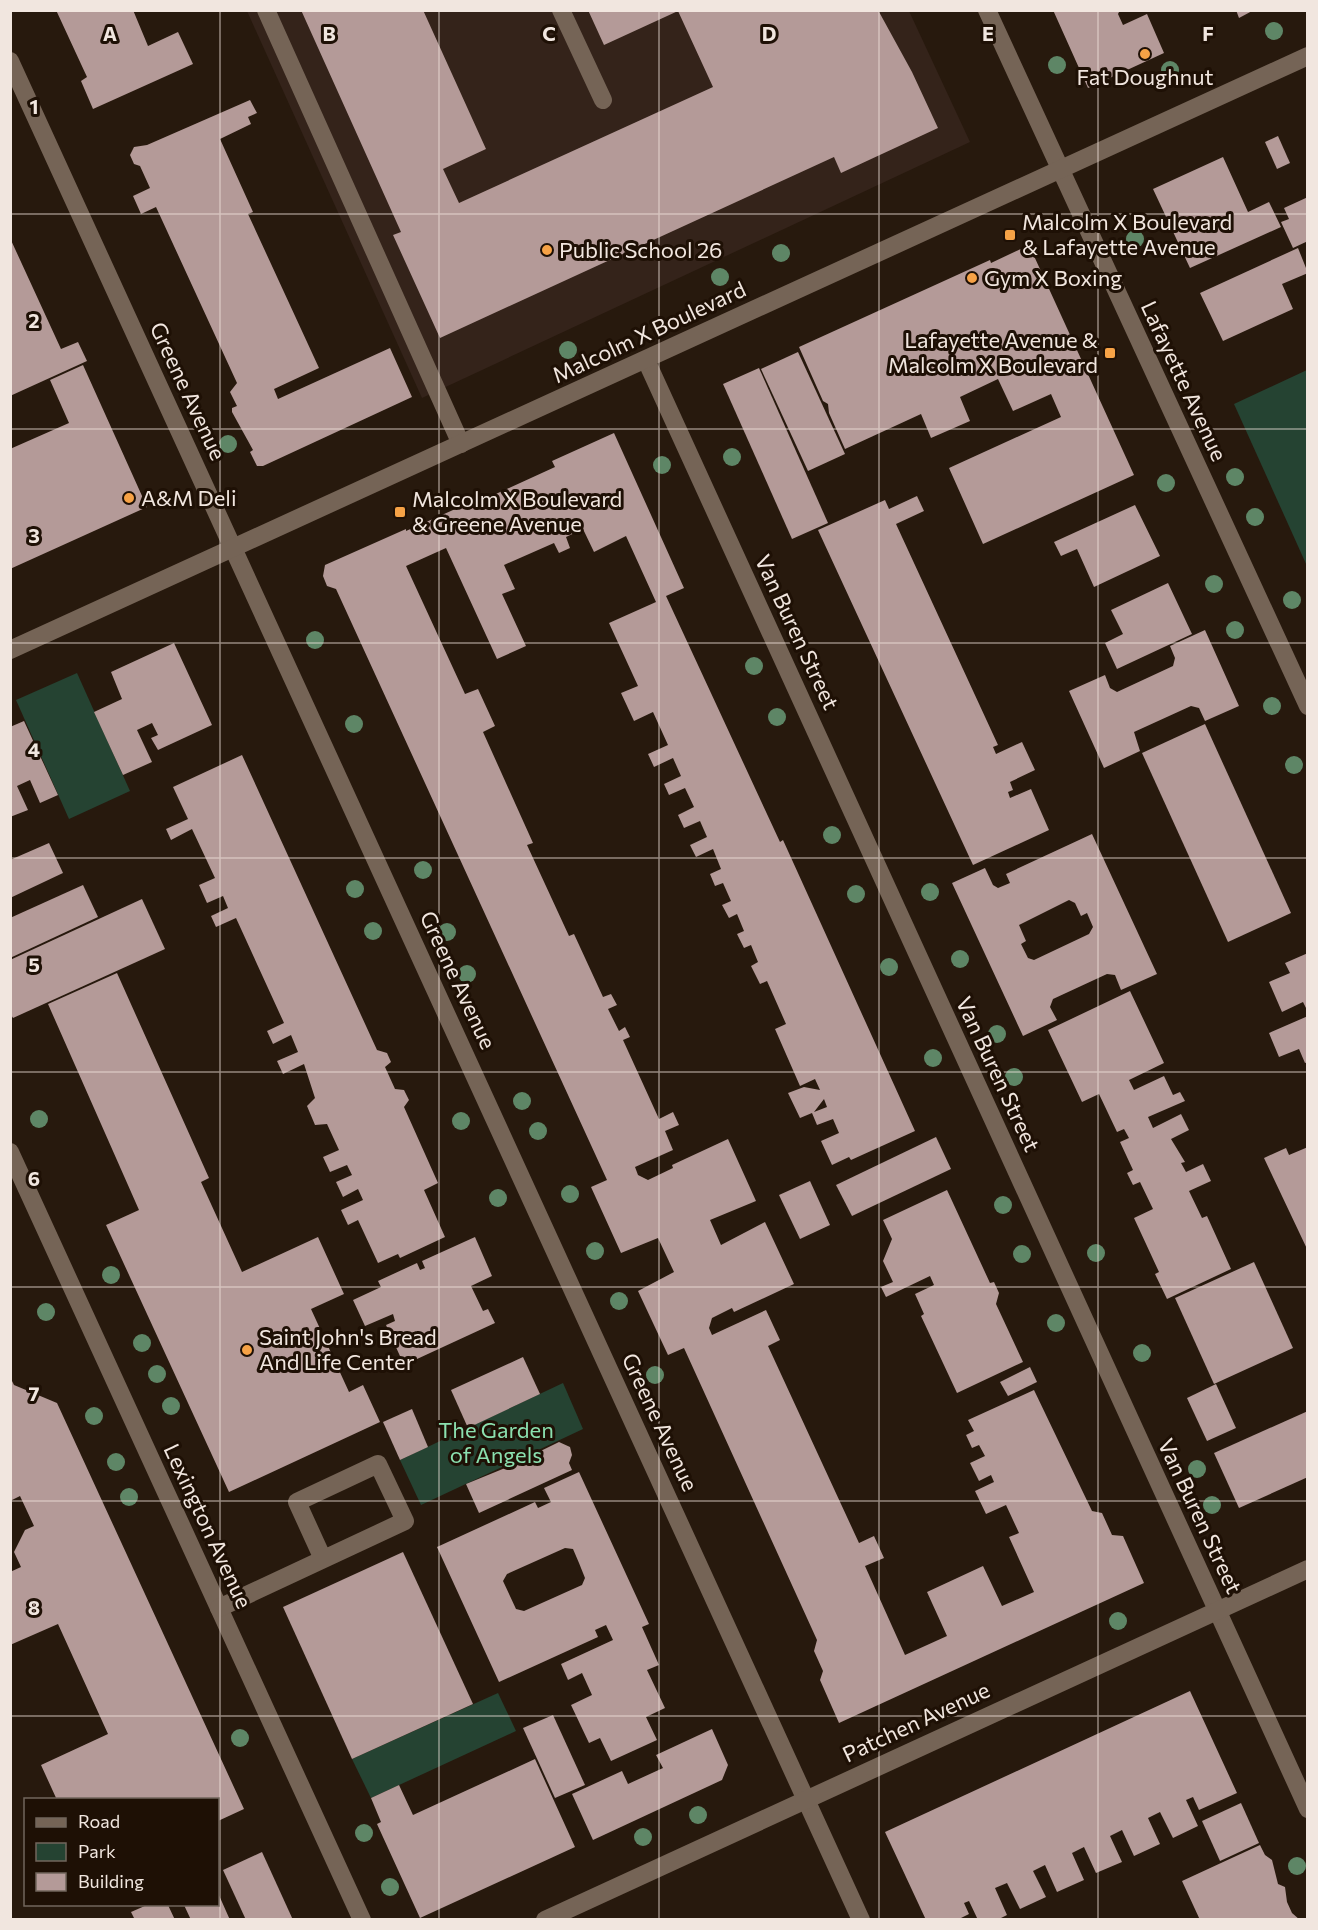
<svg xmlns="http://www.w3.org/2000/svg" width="1318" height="1930" viewBox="0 0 1318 1930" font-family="Commissioner,sans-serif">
  <rect width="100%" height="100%" fill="#27190d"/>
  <polygon fill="#34231a" points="247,11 909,11 970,142 422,398"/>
  <g fill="#254332">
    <polygon points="1307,370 1307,566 1234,404"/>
    <polygon points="77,673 130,791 69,819 16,700"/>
    <polygon points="563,1383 583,1429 421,1505 400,1460"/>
    <polygon points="498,1693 516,1731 371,1798 352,1759"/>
  </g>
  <g fill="#b49a98" fill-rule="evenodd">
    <polygon points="56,10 133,10 148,46 178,32 193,64 93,109 81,81 87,77"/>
    <polygon points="301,10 423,10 486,149 443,169 459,203 713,87 678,11 604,45 588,10 878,10 912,72 938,128 841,173 834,157 440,338 393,235 401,232"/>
    <polygon points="1053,10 1120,10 1118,14 1123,25 1147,14 1164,53 1088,88"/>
    <polygon points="1236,10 1254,10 1239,18"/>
    <polygon points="250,100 257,113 248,117 251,124 220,139 253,212 248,214 319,368 274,389 278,399 390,348 412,397 263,466 257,466 250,452 253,450 232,412 232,408 237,406 230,392 237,383 156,207 141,214 133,196 150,188 140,166 134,164 130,155 134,147 147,145"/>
    <polygon points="1278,136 1290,163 1277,169 1265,142"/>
    <polygon points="1223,157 1248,212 1269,202 1281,227 1190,268 1153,189"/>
    <polygon points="1308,197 1308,241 1293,248 1281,222 1289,219 1284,208"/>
    <polygon points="10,238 61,349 78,342 87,361 10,396"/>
    <polygon points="1029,245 1134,475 983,544 949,468 1061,417 1051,394 1013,411 998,379 960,397 970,421 931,438 921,414 845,449 829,413 828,404 823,401 799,347 990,260 991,263"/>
    <polygon points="1298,248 1308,273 1282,284 1293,309 1223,341 1200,293"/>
    <polygon points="798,352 845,454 808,471 761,369"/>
    <polygon points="83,365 147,507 10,569 10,449 69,423 50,380"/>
    <polygon points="759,368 828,523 792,539 723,384"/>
    <path d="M614,433L684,588L666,596L780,842L783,840L915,1131L851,1160L849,1157L832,1165L821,1141L839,1133L833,1119L817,1125L812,1113L800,1118L788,1093L804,1087L820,1090L815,1079L800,1086L775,1029L786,1024L767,981L760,984L751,966L758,962L751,945L744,948L737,934L744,931L737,914L729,918L722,905L731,901L723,883L715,886L710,874L721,869L713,849L696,857L690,845L707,837L700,821L684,828L678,815L694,807L685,788L669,795L664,784L681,776L673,758L654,767L648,754L668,745L653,712L634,721L621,693L638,686L609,623L656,602L626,536L594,552L583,529L566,537L570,548L559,553L554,543L504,565L515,589L502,594L526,646L497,659L446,548L406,566L465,694L478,689L495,726L483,732L533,843L527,845L569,936L574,934L603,997L611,994L617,1005L608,1009L619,1031L625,1027L630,1037L623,1040L659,1119L673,1112L679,1125L665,1131L673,1150L635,1167L638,1175L648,1180L673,1168L672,1165L728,1139L756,1201L710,1220L721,1245L765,1222L794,1284L734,1312L732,1308L712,1318L709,1328L712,1335L766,1310L780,1340L768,1346L859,1543L874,1536L884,1558L865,1566L905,1655L947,1636L927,1592L983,1566L1002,1606L1034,1592L1009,1537L1019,1533L1006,1505L986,1514L975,1491L994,1482L991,1475L979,1481L970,1463L985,1456L979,1445L972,1448L966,1435L974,1431L968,1420L1034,1390L1092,1511L1102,1513L1112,1535L1123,1536L1144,1583L839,1723L820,1680L823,1671L814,1651L817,1640L684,1348L668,1355L638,1291L674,1272L658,1238L621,1253L591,1187L607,1180L336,589L327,586L323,576L325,565L406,529V531L462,506L463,509L555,467L552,461ZM824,1099L827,1107L814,1112Z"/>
    <polygon points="917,496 924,511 896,524 998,745 993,747 996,754 1022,742 1035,770 1010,782 1013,790 1008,792 1010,798 1031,789 1049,830 973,865 818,530 885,500 889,509"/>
    <polygon points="1135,505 1160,556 1094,587 1077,549 1061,556 1054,542"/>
    <polygon points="1168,583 1192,634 1117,669 1105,643 1123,634 1111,610"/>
    <polygon points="1205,630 1239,706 1205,721 1199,708 1191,706 1134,732 1140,751 1104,768 1069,691 1105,675 1110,688 1117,692 1173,666 1175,658 1170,646"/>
    <polygon points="174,643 212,725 158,750 151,738 158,735 152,723 137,730 152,762 123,775 94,712 122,699 111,672"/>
    <polygon points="24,721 58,795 40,803 30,780 17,786 28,810 10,817 10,727"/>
    <polygon points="1205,724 1291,913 1228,942 1142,753"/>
    <polygon points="242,755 377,1050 387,1053 391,1062 385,1067 395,1089 404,1090 409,1100 404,1107 438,1183 424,1190 445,1237 400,1258 398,1254 378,1263 358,1220 348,1225 341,1210 363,1200 358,1189 343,1197 336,1182 352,1175 347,1165 330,1172 323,1157 339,1150 327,1124 315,1125 307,1106 315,1098 304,1064 283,1074 277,1061 298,1052 291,1035 273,1044 267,1031 284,1023 236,918 216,927 211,916 228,908 223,896 207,903 199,885 215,878 192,829 171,840 166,829 188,819 173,787"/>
    <path d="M1092,834L1157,974L1121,990L1115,975L1107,974L1053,999L1050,1007L1057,1020L1023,1036L952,883L985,868L993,885L998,888L1010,883L1006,874ZM1069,900L1075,903L1081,916L1087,913L1093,927L1089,934L1034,960L1028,958L1021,944L1026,941L1019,925Z"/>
    <polygon points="49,843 63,873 10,898 10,860"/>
    <polygon points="83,885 98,917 10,958 10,918"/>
    <polygon points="142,899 165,949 13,1018 10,1013 10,960"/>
    <polygon points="1308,953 1308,1012 1303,1002 1282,1012 1269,982 1290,973 1285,963"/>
    <polygon points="117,973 209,1178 201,1182 242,1272 318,1237 344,1294 311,1309 349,1392 363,1385 380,1422 229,1492 106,1225 139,1210 48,1004"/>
    <polygon points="1130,991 1164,1063 1129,1080 1134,1090 1164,1076 1173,1095 1180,1092 1185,1101 1148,1117 1153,1128 1181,1114 1189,1130 1171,1139 1185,1162 1181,1163 1186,1172 1203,1164 1211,1181 1189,1191 1202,1218 1207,1216 1231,1269 1167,1299 1155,1274 1159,1272 1134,1218 1153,1209 1140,1182 1133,1185 1127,1173 1133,1170 1120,1142 1129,1138 1124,1129 1117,1132 1099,1094 1082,1102 1048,1030"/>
    <polygon points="1308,1016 1308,1062 1305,1063 1299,1049 1279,1057 1269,1033"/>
    <polygon points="936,1137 951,1169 852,1216 836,1185"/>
    <polygon points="1308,1147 1308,1251 1264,1158 1286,1148 1289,1155"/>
    <polygon points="810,1181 830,1225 800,1239 779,1195"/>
    <polygon points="947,1190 990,1283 994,1282 999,1293 996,1304 1023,1362 957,1393 921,1316 924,1314 915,1294 934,1285 930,1276 886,1297 881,1287 893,1282 883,1261 892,1239 883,1220"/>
    <polygon points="475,1237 492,1276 471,1286 483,1311 488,1309 495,1323 404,1365 386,1325 395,1321 393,1314 365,1326 353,1300 381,1287 378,1281 417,1263 420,1270 425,1268 422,1261"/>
    <polygon points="1254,1262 1293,1348 1214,1384 1175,1298"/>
    <polygon points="523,1357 540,1394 468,1428 451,1390"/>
    <polygon points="1030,1367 1037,1382 1008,1396 1000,1382"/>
    <polygon points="10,1377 14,1385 57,1403 244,1809 218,1821 218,1800 57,1800 41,1765 108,1734 58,1624 10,1645 10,1572 21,1567 14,1552 25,1530 34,1526 20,1496 10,1501"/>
    <polygon points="1216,1384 1236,1428 1207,1441 1187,1398"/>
    <polygon points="412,1409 428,1447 400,1460 383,1422"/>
    <polygon points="1308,1411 1308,1477 1239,1508 1214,1453"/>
    <polygon points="559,1442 570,1447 572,1455 569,1463 572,1470 479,1513 466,1484 510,1466"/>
    <path d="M579,1472L649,1624L642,1627L659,1665L647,1670L665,1708L646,1717L657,1740L611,1761L600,1738L589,1743L571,1705L592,1695L582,1673L568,1680L561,1664L613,1640L606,1625L595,1630L598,1637L499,1682L437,1547L535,1502L538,1508L551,1502L544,1488ZM565,1548L573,1549L579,1563L585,1578L582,1585L524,1611L516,1609L503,1581L507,1574Z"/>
    <polygon points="403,1552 473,1704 352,1759 283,1607"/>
    <polygon points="1190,1691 1237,1793 1199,1810 1193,1797 1186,1800 1198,1826 1173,1838 1160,1812 1148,1818 1160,1844 1134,1856 1122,1830 1110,1836 1122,1862 1096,1873 1084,1847 1072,1853 1084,1880 1057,1892 1045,1865 1033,1871 1046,1897 1020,1909 1007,1883 995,1888 1007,1915 997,1920 978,1920 969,1901 964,1903 969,1914 957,1920 926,1920 885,1832"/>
    <polygon points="553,1715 585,1785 555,1798 523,1728"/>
    <polygon points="712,1729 728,1765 722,1780 593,1840 572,1794 622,1771 628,1784 663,1768 656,1755"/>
    <polygon points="535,1759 575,1847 420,1918 377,1824 381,1822 371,1798 399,1785 413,1815"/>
    <polygon points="1241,1803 1259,1843 1220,1861 1202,1821"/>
    <polygon points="1260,1845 1265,1855 1272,1860 1278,1884 1285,1887 1287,1902 1292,1913 1300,1920 1200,1920 1182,1881"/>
    <polygon points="262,1852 293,1920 246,1920 223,1870"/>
    <polygon points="218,1893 230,1920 191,1920 184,1905 218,1905"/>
    <polygon points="147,1905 168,1905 175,1920 135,1920 131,1912"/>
  </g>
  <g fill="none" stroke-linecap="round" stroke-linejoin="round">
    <g stroke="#756456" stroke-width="18">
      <polyline points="266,10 461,444"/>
      <polyline points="561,10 603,100"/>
      <polyline points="987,10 1308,706"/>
      <polyline points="10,61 861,1920"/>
      <polyline points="646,360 1308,1809"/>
      <polyline points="10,650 1308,56"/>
      <polyline points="10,1152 362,1920"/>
      <polyline points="219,1608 405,1521 378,1464 297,1502 323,1559"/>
      <polyline points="545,1920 1308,1569"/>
    </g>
  </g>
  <g fill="#5e8666">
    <circle cx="1274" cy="31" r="9"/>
    <circle cx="1057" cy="65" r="9"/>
    <circle cx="1170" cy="70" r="9"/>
    <circle cx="1135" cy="239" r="9"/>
    <circle cx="781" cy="253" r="9"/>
    <circle cx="720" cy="277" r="9"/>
    <circle cx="568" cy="350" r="9"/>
    <circle cx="228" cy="444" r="9"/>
    <circle cx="732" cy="457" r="9"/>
    <circle cx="662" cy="465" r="9"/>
    <circle cx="1235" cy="477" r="9"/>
    <circle cx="1166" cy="483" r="9"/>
    <circle cx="1255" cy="517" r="9"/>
    <circle cx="1214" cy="584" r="9"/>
    <circle cx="1292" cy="600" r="9"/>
    <circle cx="1235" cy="630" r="9"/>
    <circle cx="315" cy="640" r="9"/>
    <circle cx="754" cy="666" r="9"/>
    <circle cx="1272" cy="706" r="9"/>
    <circle cx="777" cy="717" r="9"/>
    <circle cx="354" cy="724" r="9"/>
    <circle cx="1294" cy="765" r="9"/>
    <circle cx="832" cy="835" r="9"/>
    <circle cx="423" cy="870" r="9"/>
    <circle cx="355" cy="889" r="9"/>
    <circle cx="930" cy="892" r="9"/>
    <circle cx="856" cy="894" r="9"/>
    <circle cx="373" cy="931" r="9"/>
    <circle cx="447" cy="932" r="9"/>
    <circle cx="960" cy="959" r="9"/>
    <circle cx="889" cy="967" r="9"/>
    <circle cx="467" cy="974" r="9"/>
    <circle cx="997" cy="1034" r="9"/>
    <circle cx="933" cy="1058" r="9"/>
    <circle cx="1014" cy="1077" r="9"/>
    <circle cx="522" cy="1101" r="9"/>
    <circle cx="39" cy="1119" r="9"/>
    <circle cx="461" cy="1121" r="9"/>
    <circle cx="538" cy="1131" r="9"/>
    <circle cx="570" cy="1194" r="9"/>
    <circle cx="498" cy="1198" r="9"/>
    <circle cx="1003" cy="1205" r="9"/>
    <circle cx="595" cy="1251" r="9"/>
    <circle cx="1096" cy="1253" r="9"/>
    <circle cx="1022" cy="1254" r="9"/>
    <circle cx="111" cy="1275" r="9"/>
    <circle cx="619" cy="1301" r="9"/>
    <circle cx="46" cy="1312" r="9"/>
    <circle cx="1056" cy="1323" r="9"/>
    <circle cx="142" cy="1343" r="9"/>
    <circle cx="1142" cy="1353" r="9"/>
    <circle cx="157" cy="1374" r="9"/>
    <circle cx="655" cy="1375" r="9"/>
    <circle cx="171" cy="1406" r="9"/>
    <circle cx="94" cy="1416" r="9"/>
    <circle cx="116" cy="1462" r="9"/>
    <circle cx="1197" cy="1469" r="9"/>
    <circle cx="129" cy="1497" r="9"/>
    <circle cx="1212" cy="1505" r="9"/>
    <circle cx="1118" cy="1621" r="9"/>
    <circle cx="240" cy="1738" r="9"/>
    <circle cx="698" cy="1815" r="9"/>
    <circle cx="364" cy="1833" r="9"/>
    <circle cx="643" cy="1837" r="9"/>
    <circle cx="1297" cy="1866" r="9"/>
    <circle cx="390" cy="1887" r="9"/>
  </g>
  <path fill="none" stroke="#f1e6df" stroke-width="1.5" stroke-opacity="0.55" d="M220,10V1920M439,10V1920M659,10V1920M879,10V1920M1098,10V1920M10,214H1308M10,429H1308M10,643H1308M10,858H1308M10,1072H1308M10,1287H1308M10,1501H1308M10,1716H1308"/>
  <g fill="#f6a246" stroke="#1e1005" stroke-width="2">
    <circle cx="1145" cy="54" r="6"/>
    <rect x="1004" y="229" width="12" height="12" rx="3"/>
    <circle cx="547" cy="250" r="6"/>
    <circle cx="972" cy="278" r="6"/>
    <rect x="1104" y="347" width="12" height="12" rx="3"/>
    <circle cx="129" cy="498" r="6"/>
    <rect x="394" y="506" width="12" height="12" rx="3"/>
    <circle cx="247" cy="1350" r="6"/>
  </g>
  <g text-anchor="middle" stroke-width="6" stroke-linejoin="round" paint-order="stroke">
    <g font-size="22" fill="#f1e6df" stroke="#1e1005" text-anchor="start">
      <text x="1145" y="85" text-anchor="middle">Fat Doughnut</text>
      <text x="1022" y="230">Malcolm X Boulevard<tspan x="1022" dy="25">&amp; Lafayette Avenue</tspan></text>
      <text x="559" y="258">Public School 26</text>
      <text x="984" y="286">Gym X Boxing</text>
      <text x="1098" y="348" text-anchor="end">Lafayette Avenue &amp;<tspan x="1098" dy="25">Malcolm X Boulevard</tspan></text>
      <text x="141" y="506">A&amp;M Deli</text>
      <text x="412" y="507">Malcolm X Boulevard<tspan x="412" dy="25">&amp; Greene Avenue</tspan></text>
      <text x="259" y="1345">Saint John's Bread<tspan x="259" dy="25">And Life Center</tspan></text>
    </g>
    <g font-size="22" fill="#f1e6df" stroke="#1e1005">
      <text transform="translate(649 332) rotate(-25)" y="8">Malcolm X Boulevard</text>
      <text transform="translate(1184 381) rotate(65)" y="8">Lafayette Avenue</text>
      <text transform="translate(188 391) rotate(65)" y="8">Greene Avenue</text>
      <text transform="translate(797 632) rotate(65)" y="8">Van Buren Street</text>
      <text transform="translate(458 980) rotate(65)" y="8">Greene Avenue</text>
      <text transform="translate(998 1074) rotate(65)" y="8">Van Buren Street</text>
      <text transform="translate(660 1422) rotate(65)" y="8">Greene Avenue</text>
      <text transform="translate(1200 1516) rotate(65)" y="8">Van Buren Street</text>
      <text transform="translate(208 1526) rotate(65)" y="8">Lexington Avenue</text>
      <text transform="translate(916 1722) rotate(-25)" y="8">Patchen Avenue</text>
    </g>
    <g font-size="22" fill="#8be0af" stroke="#1e1005">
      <text x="496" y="1438">The Garden<tspan x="496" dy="25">of Angels</tspan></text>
    </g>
  </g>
  <g font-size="20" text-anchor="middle" font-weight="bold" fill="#f1e6df" stroke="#1e1005" stroke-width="6" stroke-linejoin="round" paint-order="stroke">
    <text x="110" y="41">A</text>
    <text x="329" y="41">B</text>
    <text x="549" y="41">C</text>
    <text x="769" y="41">D</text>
    <text x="988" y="41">E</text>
    <text x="1208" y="41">F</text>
    <text x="34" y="114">1</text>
    <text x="34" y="328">2</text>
    <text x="34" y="543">3</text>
    <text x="34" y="757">4</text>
    <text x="34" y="972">5</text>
    <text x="34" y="1186">6</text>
    <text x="34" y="1401">7</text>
    <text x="34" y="1615">8</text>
  </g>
  <rect width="1318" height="1930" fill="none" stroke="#f1e6df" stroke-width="24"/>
  <rect x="24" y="1798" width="195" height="108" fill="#1e1005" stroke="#72665c" stroke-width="1.5"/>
  <rect x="36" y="1818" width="30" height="9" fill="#756456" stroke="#72665c" stroke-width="1.5"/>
  <text x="78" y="1828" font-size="18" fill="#f1e6df">Road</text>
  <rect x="36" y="1843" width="30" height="18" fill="#254332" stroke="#72665c" stroke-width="1.5"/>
  <text x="78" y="1858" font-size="18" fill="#f1e6df">Park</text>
  <rect x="36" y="1873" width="30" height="18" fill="#b49a98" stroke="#72665c" stroke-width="1.5"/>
  <text x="78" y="1888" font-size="18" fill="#f1e6df">Building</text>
</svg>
